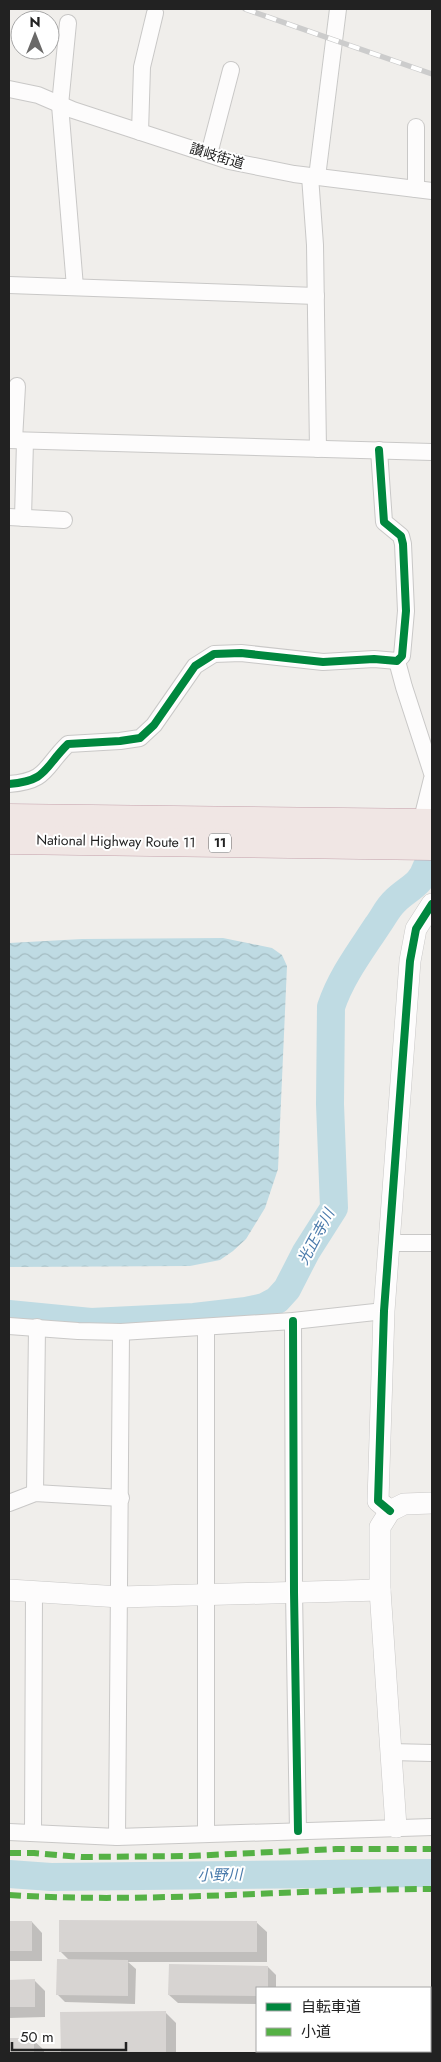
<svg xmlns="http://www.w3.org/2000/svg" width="441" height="2062" viewBox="0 0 441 2062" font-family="Jost,'Noto Sans JP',sans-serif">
  <defs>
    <pattern id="water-waves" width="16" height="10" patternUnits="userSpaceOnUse" patternTransform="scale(1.25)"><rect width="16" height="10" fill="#bfdbe3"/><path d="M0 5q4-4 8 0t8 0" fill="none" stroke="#a4bcc2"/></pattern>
  </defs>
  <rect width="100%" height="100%" fill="#f0eeeb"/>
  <path fill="#ddeccb" d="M346,1859H432V1879C358,1878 285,1884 211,1886C144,1887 76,1885 9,1883V1863C121,1870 234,1864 346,1859Z"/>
  <polygon fill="url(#water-waves)" points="223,938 272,948 282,955 287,966 278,1169 265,1208 246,1239 233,1251 220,1260 190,1266 9,1267 9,943 82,939"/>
  <g fill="#0003">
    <polygon points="9,1922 32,1922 42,1933 42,1961 9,1961"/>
    <polygon points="256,1922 267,1932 267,1962 128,1962 136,1969 135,2004 65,2002 57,1994 69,1960 60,1951"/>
    <polygon points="268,1967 276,1975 276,1988 257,1988 257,2004 178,2003 169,1995"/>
    <polygon points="34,1980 45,1991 45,2017 9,2018 9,1981"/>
    <polygon points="430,1998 432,1998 432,2053 375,2053 375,2051 430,2051"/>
    <polygon points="165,2012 176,2023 176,2053 62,2053 61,2013"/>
    <polygon points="9,2040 33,2040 44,2050 44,2053 9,2053"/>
  </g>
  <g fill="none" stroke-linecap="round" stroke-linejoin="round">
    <g stroke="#bfdbe3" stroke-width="28">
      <path d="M9,1314L91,1322L194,1317L246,1311L264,1307L277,1300L287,1289L306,1252L334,1208L330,1104L331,1007C341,977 360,952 377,926C383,918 388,907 395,901C407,889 421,885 426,868"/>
      <polyline points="9,1874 51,1877 432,1873"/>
    </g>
  </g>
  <g fill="#d7d4d2">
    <polygon points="59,1920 257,1921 257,1952 59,1952"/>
    <rect x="9" y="1921" width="23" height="30"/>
    <polygon points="57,1959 128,1960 128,1996 56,1995"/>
    <polygon points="169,1964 268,1966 268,1988 257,1988 257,1996 168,1995"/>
    <polygon points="35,1979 35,2007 9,2007 9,1980"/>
    <polygon points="430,1996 432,1996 432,2053 374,2053 374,2051 430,2051"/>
    <polygon points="166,2011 166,2053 61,2053 60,2012"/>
    <rect x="9" y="2038" width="25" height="15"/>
  </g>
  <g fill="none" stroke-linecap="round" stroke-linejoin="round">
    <defs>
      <g id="minor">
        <polyline points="68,23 60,105 75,287"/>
        <polyline points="9,89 38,95 73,110 229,161 294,174 432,191"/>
        <polyline points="416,127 416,189"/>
        <polyline points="140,132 142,67 155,13"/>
        <polyline points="209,154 231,70"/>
        <polyline points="310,176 315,245 318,449"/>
        <polyline points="317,177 338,9"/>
        <polyline points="9,285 316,296"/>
        <polyline points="9,440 432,452"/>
        <polyline points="14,440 17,386"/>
        <polyline points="9,517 64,520"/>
        <polyline points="23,518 25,441"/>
        <polyline points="397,661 404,687 432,773"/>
        <path d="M9,784C48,781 44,767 68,744L120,741L140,738L154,725L195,666L214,654L241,653L323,662L374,659L397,661L402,656L406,611L403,544L401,536L384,522L379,450"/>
        <polyline points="421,823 432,779"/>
        <polyline points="391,1243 432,1243"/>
        <polyline points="293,1321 294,1592 298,1831"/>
        <polyline points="9,1326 78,1331 121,1332 293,1321 384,1311"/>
        <polyline points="206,1327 206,1834"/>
        <polyline points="35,1493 37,1327"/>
        <polyline points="9,1503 35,1493 121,1498"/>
        <polyline points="391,1752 432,1753"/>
        <polyline points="9,1832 117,1837 432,1827"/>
        <polyline points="33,1833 34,1592"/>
        <polyline points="117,1837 121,1332"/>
      </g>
      <g id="tertiary">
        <polyline points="390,1511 378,1501 384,1311 410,961 416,929 432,904"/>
        <polyline points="9,1590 120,1597 380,1590"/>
        <polyline points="396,1827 380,1590 380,1527 390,1511 404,1504 432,1503"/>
      </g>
      <g id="trunk">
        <polyline points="9,818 432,823"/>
        <polyline points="9,840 432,846"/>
      </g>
    </defs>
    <use href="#minor" stroke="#c9c8c7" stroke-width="18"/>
    <use href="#tertiary" stroke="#c9c8c7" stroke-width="22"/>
    <use href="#trunk" stroke="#c5a2ac" stroke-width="29"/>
    <use href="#minor" stroke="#fdfcfc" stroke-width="16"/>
    <use href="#tertiary" stroke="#fdfcfc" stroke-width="21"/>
    <use href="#trunk" stroke="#f0e6e4" stroke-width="28"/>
    <defs>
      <polyline id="rail" points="245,9 432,74"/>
    </defs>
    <use href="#rail" stroke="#ccc" stroke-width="5.5"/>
    <use href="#rail" stroke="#fff" stroke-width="4" stroke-dasharray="11" stroke-linecap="butt"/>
    <g stroke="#55b145" stroke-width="6" stroke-dasharray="12 6" stroke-linecap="butt">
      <polyline points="9,1853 34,1853 81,1857 190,1856 336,1849 432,1849"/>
      <path d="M9,1895C150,1904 291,1889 432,1889"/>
    </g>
    <defs>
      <g id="cycleway">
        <path d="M9,784C48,781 44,767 68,744L120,741L140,738L154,725L195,666L214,654L241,653L323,662L374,659L397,661L402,656L406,611L403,544L401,536L384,522L379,450"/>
        <polyline points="293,1321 294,1592 298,1831"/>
        <polyline points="390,1511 378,1501 384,1311 410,961 416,929 432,904"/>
      </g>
    </defs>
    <use href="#cycleway" stroke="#fff" stroke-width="11"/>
    <use href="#cycleway" stroke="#00873e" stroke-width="8"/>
  </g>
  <g text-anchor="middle" stroke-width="4" stroke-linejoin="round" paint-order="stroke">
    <rect fill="#fff" stroke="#646464" stroke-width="1" x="209" y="833.5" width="22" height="19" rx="4"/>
    <g font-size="12" font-weight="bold" fill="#222">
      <text x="220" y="847">11</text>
    </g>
    <g font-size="14" fill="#222" stroke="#fff">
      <text transform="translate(217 156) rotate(17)" y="5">讃岐街道</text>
      <text transform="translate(116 841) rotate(1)" y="5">National Highway Route 11</text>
    </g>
    <g font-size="15" font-style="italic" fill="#4a7aab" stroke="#fff">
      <text transform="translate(316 1237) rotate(-62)" y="5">光正寺川</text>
      <text transform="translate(220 1875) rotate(-1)" y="5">小野川</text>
    </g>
  </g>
  <rect width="441" height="2062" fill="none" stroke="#222222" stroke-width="20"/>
  <rect x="256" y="1987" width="175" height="65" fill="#ffffff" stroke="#a7a7a7"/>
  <rect x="266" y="2003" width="25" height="8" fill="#00873e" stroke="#a7a7a7"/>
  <text x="301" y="2012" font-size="15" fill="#222222">自転車道</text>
  <rect x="266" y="2028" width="25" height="8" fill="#55b145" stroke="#a7a7a7"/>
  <text x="301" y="2037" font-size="15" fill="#222222">小道</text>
  <g transform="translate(35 35)"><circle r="24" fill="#ffffff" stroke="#a7a7a7"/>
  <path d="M0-4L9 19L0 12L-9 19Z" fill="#6a6968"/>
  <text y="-8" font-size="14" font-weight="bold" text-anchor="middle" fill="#222222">N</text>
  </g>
  <path d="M12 2042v8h114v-8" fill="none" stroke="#222222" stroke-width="2.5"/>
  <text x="20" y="2042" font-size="15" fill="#222222" stroke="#ffffff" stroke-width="4" paint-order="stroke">50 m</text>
</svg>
